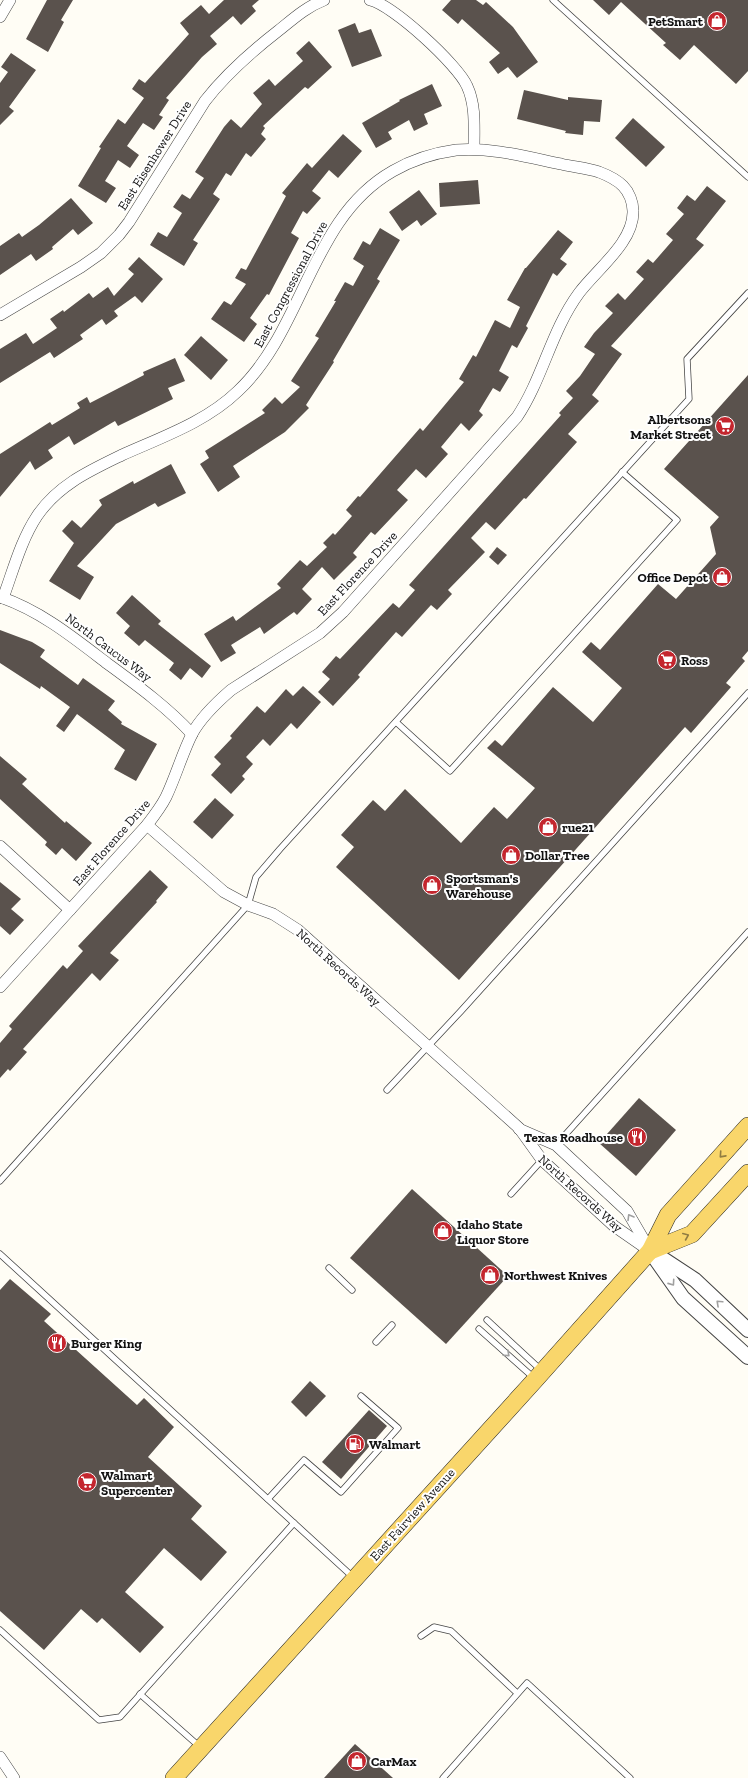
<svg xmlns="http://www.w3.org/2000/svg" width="748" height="1778" viewBox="0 0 748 1778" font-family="'Zilla Slab',serif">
  <rect width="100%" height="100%" fill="#fffdf5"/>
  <g fill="#5a524d">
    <polygon points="47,0 73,0 61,20 64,22 48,52 26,39"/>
    <polygon points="224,0 259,0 252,6 256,11 241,25 233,16 210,36 217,44 202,57 166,98 169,100 159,115 163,117 154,130 143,123 127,146 139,155 130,168 118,160 105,181 116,188 106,203 78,186 101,148 99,147 118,119 125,124 144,98 132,89 139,79 145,83 189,34 180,23 201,5 209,14"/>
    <polygon points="451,0 476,0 483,5 486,2 513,27 538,62 517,78 508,67 498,74 489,62 500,53 462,19 458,24 442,10"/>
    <polygon points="593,0 748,0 748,71 736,84 694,45 680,60 663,45 666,43 621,2 609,15"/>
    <polygon points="355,23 359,33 371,29 382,56 352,67 338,30"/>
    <polygon points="309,41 332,67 308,89 305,87 263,126 265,128 261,134 266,139 251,157 246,153 231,176 226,173 213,194 220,199 193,240 198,243 184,266 150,245 158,232 167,237 182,213 173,207 182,194 190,199 204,178 195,172 224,127 231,119 241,128 262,104 253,93 269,79 275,86 303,61 296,53"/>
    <polygon points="11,53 36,70 9,107 14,111 0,125 0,83 8,72 1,67"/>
    <polygon points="432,84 442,106 424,114 428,124 414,131 409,120 388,132 392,139 376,148 362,123 400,101 399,100"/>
    <polygon points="524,90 568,100 568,97 602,100 600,122 584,121 583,135 565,133 566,131 517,119"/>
    <polygon points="633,118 665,147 646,167 615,138"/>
    <polygon points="343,134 362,151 338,178 329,170 312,191 321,198 307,214 303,211 291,233 299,238 269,295 267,294 250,318 257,324 244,342 211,319 224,301 231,305 246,284 235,278 241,268 246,270 286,196 282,193 307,163 312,168"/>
    <polygon points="478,180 480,204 440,207 439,183"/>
    <polygon points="707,186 726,201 696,239 704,245 611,346 622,354 592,395 599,401 568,434 577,442 526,499 524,498 495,530 486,522 471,538 485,552 448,590 452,594 437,610 431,605 402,637 396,632 358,675 360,677 333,706 318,692 330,679 322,672 336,656 340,659 393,603 399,608 415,590 409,585 561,415 559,413 573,398 566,391 580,376 595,354 584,347 594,333 613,313 605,306 618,293 625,300 644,279 636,272 648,259 653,263 673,240 666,234 684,214 677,208 687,195 695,201"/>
    <polygon points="419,190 437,214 421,226 417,220 402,231 389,212"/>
    <polygon points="71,198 93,223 78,235 73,229 52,247 53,249 36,261 31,254 0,275 0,246 19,233 22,237 39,225"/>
    <polygon points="380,228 400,240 377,279 380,281 333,361 334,362 306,405 309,408 285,432 233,466 240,477 218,492 200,464 209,458 205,451 265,413 262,410 275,397 282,404 300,387 291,381 319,338 315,336 336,301 334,301 345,282 353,286 364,266 353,259 363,241 370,245"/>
    <polygon points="558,230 573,242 560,259 567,264 557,276 553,273 526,326 528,328 517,348 512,345 499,371 509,377 500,392 493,388 479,411 483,415 469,431 461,423 441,447 448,454 426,478 416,469 397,490 408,500 375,535 371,532 353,553 357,557 334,580 322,567 302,589 312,599 297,615 294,612 264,634 260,627 231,645 236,653 221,662 204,634 233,616 236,621 281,588 277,584 300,560 307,566 327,547 323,543 333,533 335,535 352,516 346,510 358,496 360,497 420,428 423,431 464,382 459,379 473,355 476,357 495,320 510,328 520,307 507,300 525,268 526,268"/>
    <polygon points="139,257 163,279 142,303 135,296 114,311 118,316 106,325 102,319 80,335 83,339 54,358 50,352 0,383 0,349 26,333 33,344 57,328 50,319 63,310 64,312 89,293 93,298 108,287 114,296 134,274 128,269"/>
    <polygon points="201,336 228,360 211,380 184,355"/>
    <polygon points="175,358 185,381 168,388 173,399 118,426 115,421 74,445 69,436 48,450 53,458 35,470 30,461 0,497 0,454 50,422 52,425 80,408 77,403 87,397 90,403 144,375 143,372"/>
    <polygon points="748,375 748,651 742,658 745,661 726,683 731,687 691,733 685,727 459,980 336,867 354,847 341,835 373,800 385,811 405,789 461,843 494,807 507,819 535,788 487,748 495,740 502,746 553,687 593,722 622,688 582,652 591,642 600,650 658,584 676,599 716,554 710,527 719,517 664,469"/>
    <polygon points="171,464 186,493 158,507 155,503 116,524 77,566 94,577 80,600 49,581 74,543 62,531 72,520 81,528 102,505 99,500 133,481 134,484"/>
    <polygon points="497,547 507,555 498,565 489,557"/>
    <polygon points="132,595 161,621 158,624 211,666 202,678 190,668 181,680 169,670 174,663 145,640 139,646 124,633 130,626 116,613"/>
    <polygon points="0,630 32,642 45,650 40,657 78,685 83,678 115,701 108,710 122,722 121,724 157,744 136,781 114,769 125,750 77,714 64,732 56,726 70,707 41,686 40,689 0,663"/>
    <polygon points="303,686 321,702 297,729 291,723 270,746 263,739 246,757 253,764 242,776 245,779 231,794 211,775 221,764 214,757 232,738 230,736 257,706 265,713 286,689 293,696"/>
    <polygon points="0,756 27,779 22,784 65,823 66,821 92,843 76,861 62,848 56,855 45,845 47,842 0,799"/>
    <polygon points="215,798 234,815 212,839 193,822"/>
    <polygon points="150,870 168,887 156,901 157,902 110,953 119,960 100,981 92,973 23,1049 27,1052 10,1071 8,1069 0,1078 0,1043 12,1029 9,1026 63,965 67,969 83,951 78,946"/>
    <polygon points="0,882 21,899 11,909 24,920 10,935 0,926"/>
    <polygon points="639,1098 676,1130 636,1176 599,1143"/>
    <polygon points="412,1189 508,1276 446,1344 350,1258"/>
    <polygon points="10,1279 51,1314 44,1321 137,1405 144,1398 174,1427 148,1457 202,1506 191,1519 227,1552 201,1581 164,1548 125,1592 164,1627 140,1653 102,1618 97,1623 81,1609 44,1650 0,1611 0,1290"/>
    <polygon points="310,1381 326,1396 306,1417 291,1402"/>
    <polygon points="369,1410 387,1426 341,1479 322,1462"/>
    <polygon points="355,1744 393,1778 324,1778"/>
  </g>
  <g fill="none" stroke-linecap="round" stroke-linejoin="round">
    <defs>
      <g id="service">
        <polyline points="553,0 748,177"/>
        <polyline points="396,722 450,771 677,520 622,472"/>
        <polyline points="387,1090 461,1011 748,693"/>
        <polyline points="556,1145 748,932"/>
        <polyline points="0,1181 248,905 256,877 280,849 689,399 687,359 748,293"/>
        <polyline points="511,1194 542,1160"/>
        <polyline points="0,1254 354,1578"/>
        <polyline points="329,1268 352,1290"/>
        <polyline points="487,1320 541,1370"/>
        <polyline points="479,1329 534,1378"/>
        <polyline points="376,1342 392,1325"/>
        <polyline points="268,1499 304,1460 341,1492 398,1428 361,1396"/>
        <polyline points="0,1630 99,1720 120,1717 294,1523"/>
        <polyline points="421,1636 434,1627 451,1631 517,1693"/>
        <polyline points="140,1694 200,1747"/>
        <polyline points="443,1778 527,1683 630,1778"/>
      </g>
      <g id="minor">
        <path d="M370,0C393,5 458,65 467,86C476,105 474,128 474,149"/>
        <polyline points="0,17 10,0"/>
        <path d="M0,315L81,267L101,253L119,235L129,222L205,101C226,74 251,52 278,31C293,19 306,7 324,0"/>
        <path d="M0,597C41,611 74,638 108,664C138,686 167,707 192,734"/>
        <polyline points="147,825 224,892 248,905 273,914 298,930 519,1128 542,1160 614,1226 650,1251"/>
        <polyline points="0,846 70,910"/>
        <path d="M0,987L147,825C154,816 161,807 166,797C176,776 182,754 192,734C201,717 216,703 231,690L320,633L343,612L517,417C543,378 551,331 579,293C597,269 634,242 633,211C633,202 629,192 623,186C617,180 607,175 599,172C587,168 573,167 561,164C527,157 491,147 456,150C434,153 412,160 393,171C310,218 305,328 238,391C206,422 162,437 122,455C89,471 58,485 37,516C21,540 13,571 3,598"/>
        <polyline points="519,1129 556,1145 627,1211 648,1247"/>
        <polyline points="0,1757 14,1778"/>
      </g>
      <g id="tertiary">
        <polyline points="650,1251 683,1298 748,1357"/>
        <polyline points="657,1255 695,1280 748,1330"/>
      </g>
      <g id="primary">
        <polyline points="650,1251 692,1234 748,1173"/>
        <polyline points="174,1778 535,1380 650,1251 668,1215 748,1126"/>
      </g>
    </defs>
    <use href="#service" stroke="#444" stroke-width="7"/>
    <use href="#minor" stroke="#444" stroke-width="12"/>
    <use href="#tertiary" stroke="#444" stroke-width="16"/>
    <use href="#primary" stroke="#222" stroke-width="18"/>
    <use href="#service" stroke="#fff" stroke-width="5.5"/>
    <use href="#minor" stroke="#fff" stroke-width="11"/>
    <use href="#tertiary" stroke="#fff" stroke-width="14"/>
    <use href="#primary" stroke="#f9d66b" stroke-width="17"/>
  </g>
  <defs><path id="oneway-chevron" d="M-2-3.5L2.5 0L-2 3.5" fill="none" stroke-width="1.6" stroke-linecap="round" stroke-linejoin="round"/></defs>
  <g stroke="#917d42">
    <use href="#oneway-chevron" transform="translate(722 1155) rotate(132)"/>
    <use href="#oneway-chevron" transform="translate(686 1236) rotate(-23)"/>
  </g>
  <g stroke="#a0a0a0">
    <use href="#oneway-chevron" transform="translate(630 1217) rotate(-121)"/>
    <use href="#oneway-chevron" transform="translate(672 1283) rotate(55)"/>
    <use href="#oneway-chevron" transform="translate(719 1303) rotate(-137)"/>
    <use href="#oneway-chevron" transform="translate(507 1354) rotate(42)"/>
  </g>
  <defs>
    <symbol id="shop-disc" viewBox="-11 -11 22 22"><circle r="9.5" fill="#c4262e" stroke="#fff"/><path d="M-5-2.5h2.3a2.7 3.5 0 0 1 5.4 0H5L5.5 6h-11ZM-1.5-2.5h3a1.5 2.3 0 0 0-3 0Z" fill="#fff"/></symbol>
    <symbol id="supermarket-disc" viewBox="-11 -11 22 22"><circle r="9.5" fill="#c4262e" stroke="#fff"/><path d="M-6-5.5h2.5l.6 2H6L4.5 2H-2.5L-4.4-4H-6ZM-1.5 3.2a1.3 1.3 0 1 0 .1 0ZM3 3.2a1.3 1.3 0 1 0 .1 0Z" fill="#fff"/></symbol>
    <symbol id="restaurant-disc" viewBox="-11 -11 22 22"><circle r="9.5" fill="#c4262e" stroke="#fff"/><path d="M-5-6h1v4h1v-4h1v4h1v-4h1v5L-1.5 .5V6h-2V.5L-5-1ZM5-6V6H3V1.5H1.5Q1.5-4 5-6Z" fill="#fff"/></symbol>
    <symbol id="fuel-disc" viewBox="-11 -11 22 22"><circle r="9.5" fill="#c4262e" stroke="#fff"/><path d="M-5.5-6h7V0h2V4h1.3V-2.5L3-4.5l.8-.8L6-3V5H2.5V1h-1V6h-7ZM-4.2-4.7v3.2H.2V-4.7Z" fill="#fff"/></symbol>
  </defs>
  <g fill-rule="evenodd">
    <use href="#shop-disc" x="706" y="10" width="22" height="22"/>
    <use href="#supermarket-disc" x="714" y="415" width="22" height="22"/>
    <use href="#shop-disc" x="711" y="566" width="22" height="22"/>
    <use href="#supermarket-disc" x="656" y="649" width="22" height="22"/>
    <use href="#shop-disc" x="537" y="816" width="22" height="22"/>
    <use href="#shop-disc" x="500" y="844" width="22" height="22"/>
    <use href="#shop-disc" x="421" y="874" width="22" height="22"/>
    <use href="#restaurant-disc" x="626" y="1126" width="22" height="22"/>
    <use href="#shop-disc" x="432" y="1220" width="22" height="22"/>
    <use href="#shop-disc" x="479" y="1264" width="22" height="22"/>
    <use href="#restaurant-disc" x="46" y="1332" width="22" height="22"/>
    <use href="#fuel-disc" x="344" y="1433" width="22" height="22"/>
    <use href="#supermarket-disc" x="76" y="1471" width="22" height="22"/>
    <use href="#shop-disc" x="346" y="1750" width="22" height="22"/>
  </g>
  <g text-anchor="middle" stroke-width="4" stroke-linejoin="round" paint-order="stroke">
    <g font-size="13" font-weight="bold" fill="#111" stroke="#fff" text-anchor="start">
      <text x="703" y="26" text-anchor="end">PetSmart</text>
      <text x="711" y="424" text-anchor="end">Albertsons<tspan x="711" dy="15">Market Street</tspan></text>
      <text x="708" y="582" text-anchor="end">Office Depot</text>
      <text x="681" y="665">Ross</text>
      <text x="562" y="832">rue21</text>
      <text x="525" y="860">Dollar Tree</text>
      <text x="446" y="883">Sportsman's<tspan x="446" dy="15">Warehouse</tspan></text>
      <text x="623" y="1142" text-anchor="end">Texas Roadhouse</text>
      <text x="457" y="1229">Idaho State<tspan x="457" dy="15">Liquor Store</tspan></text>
      <text x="504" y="1280">Northwest Knives</text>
      <text x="71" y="1348">Burger King</text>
      <text x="369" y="1449">Walmart</text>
      <text x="101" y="1480">Walmart<tspan x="101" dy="15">Supercenter</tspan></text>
      <text x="371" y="1766">CarMax</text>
    </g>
    <g font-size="13" fill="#111" stroke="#fff">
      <text transform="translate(154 155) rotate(-58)" y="5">East Eisenhower Drive</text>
      <text transform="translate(290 284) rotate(-62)" y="5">East Congressional Drive</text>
      <text transform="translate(357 573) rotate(-47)" y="5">East Florence Drive</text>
      <text transform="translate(109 647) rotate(37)" y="5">North Caucus Way</text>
      <text transform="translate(111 842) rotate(-49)" y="5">East Florence Drive</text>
      <text transform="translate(339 967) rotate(42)" y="5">North Records Way</text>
      <text transform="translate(581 1193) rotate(42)" y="5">North Records Way</text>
      <text transform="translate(412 1514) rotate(-48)" y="5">East Fairview Avenue</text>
    </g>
  </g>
</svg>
